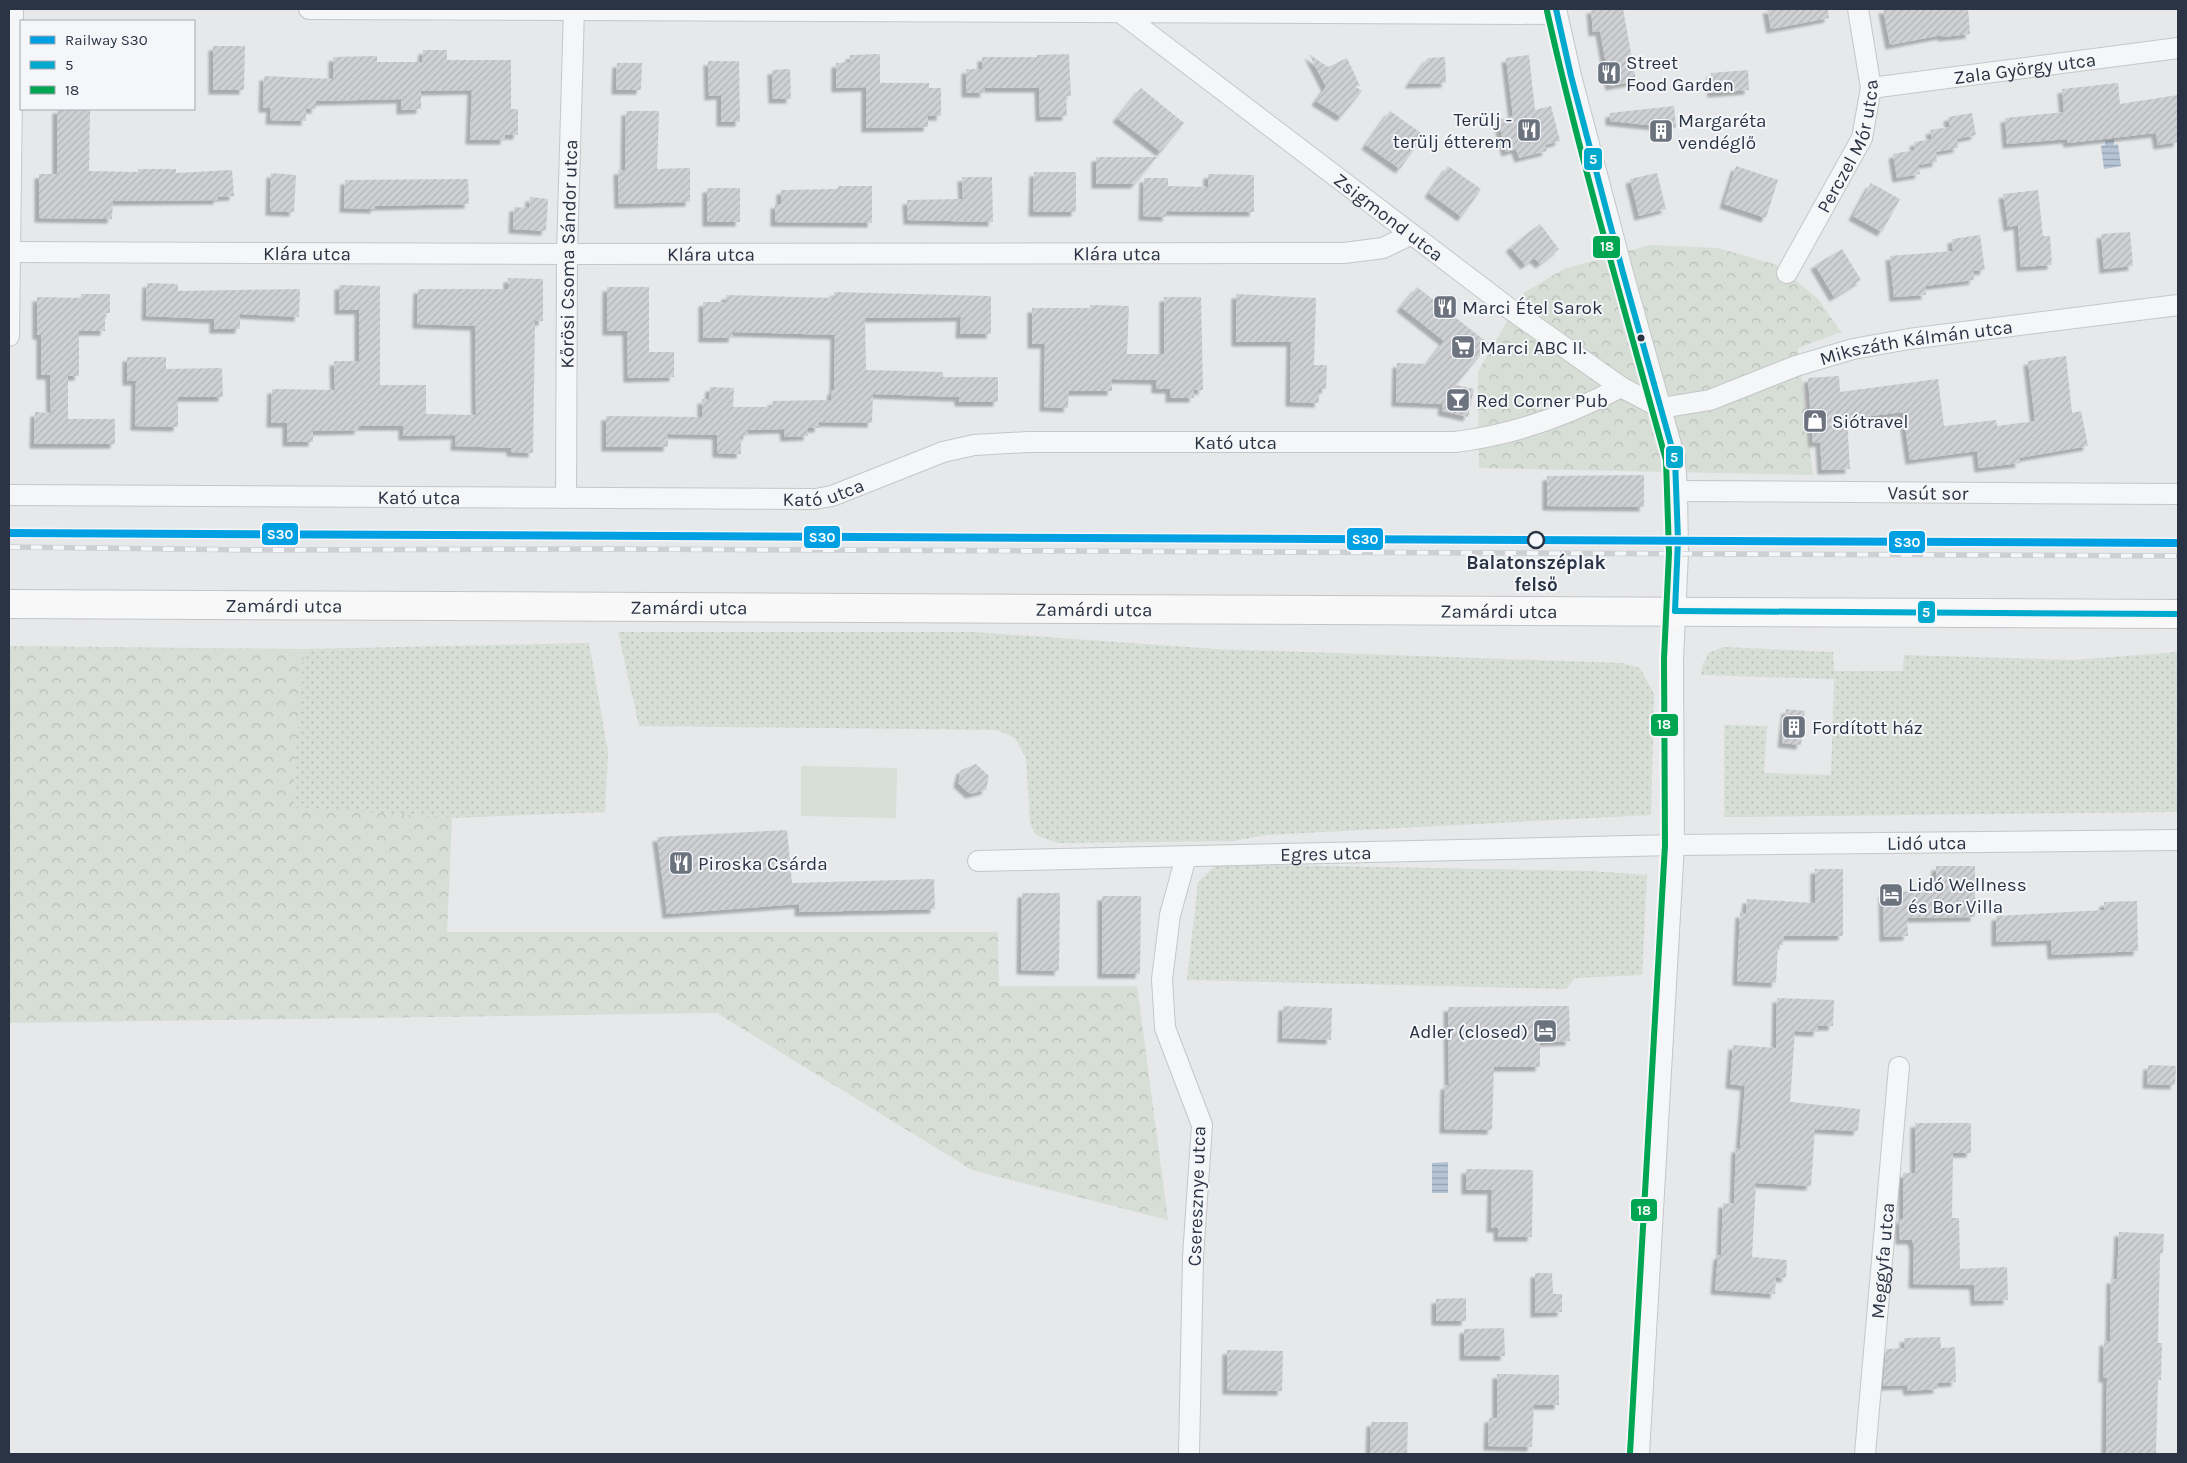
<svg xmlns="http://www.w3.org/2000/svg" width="2187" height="1463" viewBox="0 0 2187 1463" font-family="Karla,sans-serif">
  <defs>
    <pattern id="grass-dots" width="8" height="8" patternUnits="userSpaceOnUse" patternTransform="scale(1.25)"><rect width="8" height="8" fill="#d6ded6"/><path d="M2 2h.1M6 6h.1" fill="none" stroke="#b8bfb9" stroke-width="1.8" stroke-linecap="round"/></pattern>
    <pattern id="forest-crowns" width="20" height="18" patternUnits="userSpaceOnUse" patternTransform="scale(1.25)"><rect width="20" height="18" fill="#d6ded6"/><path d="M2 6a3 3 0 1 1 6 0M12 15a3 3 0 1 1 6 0" fill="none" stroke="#b8bfb9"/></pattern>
    <pattern id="water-rules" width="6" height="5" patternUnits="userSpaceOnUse" patternTransform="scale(1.25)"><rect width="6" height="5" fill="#b4c4d5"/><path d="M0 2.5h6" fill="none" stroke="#93a0af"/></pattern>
    <pattern id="building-hatch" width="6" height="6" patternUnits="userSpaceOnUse" patternTransform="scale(1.25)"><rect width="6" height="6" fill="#ced0d3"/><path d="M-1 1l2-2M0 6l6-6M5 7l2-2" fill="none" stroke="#b1b3b6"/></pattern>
    <filter id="shadow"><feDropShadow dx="-4.5" dy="4.5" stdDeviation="1" flood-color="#0004"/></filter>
  </defs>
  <rect width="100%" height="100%" fill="#e6e8ea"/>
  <g fill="url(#grass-dots)">
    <polygon points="618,632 972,632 1216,649 1623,663 1640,668 1654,694 1651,815 1266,835 1233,841 1058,843 1036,835 1030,823 1026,758 1015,738 997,730 639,726"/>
    <polygon points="589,643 608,752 605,812 452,818 291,808 304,649"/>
    <polygon points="1723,647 1833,652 1834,671 1903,671 1904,655 2073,660 2178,652 2178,812 1724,817 1724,725 1767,726 1764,773 1831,775 1834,679 1701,675 1703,664 1709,653"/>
    <polygon points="1217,864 1591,871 1647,875 1642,975 1575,978 1566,989 1187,980 1198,882"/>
  </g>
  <g fill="url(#forest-crowns)">
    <polygon points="1650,245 1718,248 1777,265 1818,299 1841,332 1798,348 1813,475 1479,468 1478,372 1523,293 1564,269"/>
    <polygon points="9,646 304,649 292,807 452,818 447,932 998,932 999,986 1137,986 1168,1220 972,1170 717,1013 9,1023"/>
  </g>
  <polygon fill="#d6ded6" points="801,766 897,768 896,818 801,816"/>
  <g fill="url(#water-rules)">
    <polygon points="2114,140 2114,145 2118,144 2121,166 2104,169 2101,146 2105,145 2105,141"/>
    <polygon points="1448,1162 1448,1193 1432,1193 1432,1163"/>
  </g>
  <g fill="url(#building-hatch)" filter="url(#shadow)">
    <polygon points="1591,9 1623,9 1636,81 1610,86 1600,31 1593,32"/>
    <polygon points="1767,9 1828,9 1829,18 1771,29"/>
    <polygon points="1883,9 1968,9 1970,34 1942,37 1942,35 1890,45"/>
    <polygon points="213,46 245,46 244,90 213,90"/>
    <polygon points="423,50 447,50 447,60 511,60 511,109 518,109 518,135 505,135 505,140 470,140 472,90 421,91 421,109 401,110 401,99 316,101 316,109 306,109 306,121 270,120 271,108 263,108 264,76 333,79 333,57 377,56 377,62 422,62"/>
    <polygon points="880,54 880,83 929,83 929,88 941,88 941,116 928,116 928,127 866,128 866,87 836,88 836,63 850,62 850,55"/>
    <polygon points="1069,54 1071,96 1066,96 1067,116 1040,117 1039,88 984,88 985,93 966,93 966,69 982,69 982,57 1037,57 1037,55"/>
    <polygon points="1309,54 1328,67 1347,58 1360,86 1355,86 1362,91 1341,117 1316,101 1326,87"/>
    <polygon points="1529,55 1535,110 1551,106 1560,141 1545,145 1547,151 1519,158 1516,149 1506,152 1498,120 1513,116 1506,58"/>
    <polygon points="1445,57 1446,83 1409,84 1428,58"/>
    <polygon points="708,61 739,61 740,122 721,122 721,95 709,96"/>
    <polygon points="617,63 642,63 641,90 616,90"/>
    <polygon points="790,69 791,99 773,99 772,70"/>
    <polygon points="1748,70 1749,90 1712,93 1711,73"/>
    <polygon points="2118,83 2120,104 2178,95 2178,142 2158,145 2156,133 2068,143 2067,139 2007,144 2005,118 2064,112 2062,89"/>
    <polygon points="1141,88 1184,123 1161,152 1117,118"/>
    <polygon points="1674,106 1676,128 1610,121 1610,113"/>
    <polygon points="57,109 90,109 89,171 138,172 138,169 176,169 176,173 232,170 234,196 218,197 218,200 113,201 112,219 39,218 39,174 57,174"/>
    <polygon points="626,111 659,111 657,169 690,168 690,202 619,204 618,170 625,170"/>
    <polygon points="1390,111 1424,135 1400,169 1366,145"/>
    <polygon points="1972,113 1976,135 1957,139 1958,148 1936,152 1937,162 1918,165 1920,174 1897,178 1893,154 1915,150 1914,142 1932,139 1930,130 1950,127 1948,117"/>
    <polygon points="1096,157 1157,157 1135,184 1096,184"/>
    <polygon points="1448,166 1481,189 1462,217 1429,193"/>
    <polygon points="1736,166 1778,180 1766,218 1724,204"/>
    <polygon points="1034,172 1076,172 1076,212 1033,212"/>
    <polygon points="271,173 296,175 294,212 270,211"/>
    <polygon points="1657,173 1666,209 1639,216 1630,179"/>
    <polygon points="1208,174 1254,175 1254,212 1167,211 1167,217 1143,216 1144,178 1168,178 1168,186 1208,187"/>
    <polygon points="962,177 992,177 993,222 908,220 907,200 963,199"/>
    <polygon points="468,179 469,204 375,206 375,209 344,208 345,180"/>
    <polygon points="1871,183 1900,199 1882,232 1853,216"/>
    <polygon points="838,186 872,186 872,223 775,222 775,204 781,204 781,190 838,189"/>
    <rect x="707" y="188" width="33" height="34"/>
    <polygon points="2038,190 2043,236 2050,236 2052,265 2021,267 2018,225 2008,227 2003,194"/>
    <polygon points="530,197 548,199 546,231 513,229 514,207 529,208"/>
    <polygon points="1540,224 1559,249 1540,264 1534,258 1525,265 1510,247"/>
    <polygon points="2130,232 2133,266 2104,269 2101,234"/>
    <polygon points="1980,235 1985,270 1973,271 1974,280 1925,286 1926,295 1894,297 1890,256 1953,251 1952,239"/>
    <polygon points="1842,249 1861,280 1834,297 1815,265"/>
    <polygon points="508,278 543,279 543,321 535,321 533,453 511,452 511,448 455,446 456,435 403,436 403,426 359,426 359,430 313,431 313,442 287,442 287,423 271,423 272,389 335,390 334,361 359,361 359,310 339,310 339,285 380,286 380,385 426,385 426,414 476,415 475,326 417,324 418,289 508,289"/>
    <polygon points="147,283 178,284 178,291 300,289 299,317 240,314 240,329 214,329 214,319 146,316"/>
    <polygon points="607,287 649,287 649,352 674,352 674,377 628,378 627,331 607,331"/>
    <polygon points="1417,287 1489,344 1456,385 1474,389 1468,417 1442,411 1443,404 1396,402 1397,363 1427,364 1444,341 1401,307"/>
    <polygon points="834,292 991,296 991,334 960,334 961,317 865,318 866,370 943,372 943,377 998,377 998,402 959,402 959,397 873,394 872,423 819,422 819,428 808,428 808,436 785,437 784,429 748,430 747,436 741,435 741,454 717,453 717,435 668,434 668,447 606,447 606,416 702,417 702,399 709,400 710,387 734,388 733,407 773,407 772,401 831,400 832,390 834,390 835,335 733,332 733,338 703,338 703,302 726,302 726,295 834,298"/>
    <polygon points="81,294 110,294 110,313 105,313 105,331 79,331 79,376 68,376 68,419 115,419 115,444 34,444 35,412 51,413 50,375 41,375 41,335 37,335 37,297 81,298"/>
    <polygon points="1236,294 1316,298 1314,365 1327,365 1326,389 1319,389 1319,403 1290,402 1291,342 1236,342"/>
    <polygon points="1164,297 1201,297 1203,390 1194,390 1194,398 1170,398 1170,389 1156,389 1156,380 1112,379 1112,391 1069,391 1068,408 1044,407 1045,344 1032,344 1032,308 1090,308 1090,305 1129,306 1127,354 1164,354"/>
    <polygon points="2066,356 2072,413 2081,411 2088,446 2019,458 2020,463 1979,468 1977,451 1910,460 1903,412 1847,419 1850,469 1822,470 1820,442 1813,443 1808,378 1839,376 1840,392 1938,379 1944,426 1996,420 1997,426 2035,421 2028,361"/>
    <polygon points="127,357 166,357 166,369 222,368 223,397 178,397 178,427 135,426 136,381 127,381"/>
    <polygon points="1644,475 1644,507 1547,506 1547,476"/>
    <polygon points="1786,709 1805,711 1801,745 1782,743"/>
    <polygon points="976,764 989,776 986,790 970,794 958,783 961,770"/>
    <polygon points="787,830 792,883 934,879 935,909 799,912 799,904 667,914 657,837"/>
    <polygon points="1936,866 1975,866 1975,917 1907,918 1908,936 1884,937 1883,892 1936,891"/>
    <polygon points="1815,869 1843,869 1843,936 1784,936 1783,945 1778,945 1776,983 1737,981 1740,913 1746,914 1747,899 1815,903"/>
    <polygon points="1022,893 1060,893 1059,971 1021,970"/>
    <polygon points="1102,896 1141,896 1140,974 1102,974"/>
    <polygon points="2137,901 2138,951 2052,955 2051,940 1996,942 1996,916 2104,910 2104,902"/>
    <polygon points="1777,998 1834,1000 1833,1026 1818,1026 1818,1032 1795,1031 1790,1102 1860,1109 1858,1131 1815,1129 1811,1186 1756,1183 1752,1257 1787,1260 1786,1278 1776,1277 1775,1294 1715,1290 1718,1255 1721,1255 1723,1203 1734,1204 1736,1148 1740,1148 1745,1086 1730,1084 1733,1045 1776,1048"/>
    <polygon points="1283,1006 1332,1008 1331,1040 1282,1038"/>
    <polygon points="1569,1006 1570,1041 1540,1042 1540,1067 1494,1067 1492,1130 1444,1129 1445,1085 1449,1085 1448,1007"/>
    <polygon points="2148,1065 2176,1066 2175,1085 2147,1084"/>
    <polygon points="1915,1123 1971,1123 1971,1153 1953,1153 1952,1218 1959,1218 1960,1269 2007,1267 2008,1300 1975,1301 1974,1285 1913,1284 1914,1246 1912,1240 1900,1240 1899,1219 1903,1219 1903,1173 1915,1173"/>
    <polygon points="1466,1169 1533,1170 1532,1237 1498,1237 1498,1228 1491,1228 1492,1190 1466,1190"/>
    <polygon points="2119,1232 2164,1234 2163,1254 2160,1253 2158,1343 2162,1343 2161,1380 2158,1380 2156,1454 2106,1454 2107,1378 2103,1378 2104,1341 2110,1342 2111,1279 2117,1279"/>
    <polygon points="1535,1273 1552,1273 1553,1294 1562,1294 1562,1312 1535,1313"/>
    <polygon points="1466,1298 1466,1321 1436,1321 1436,1299"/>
    <polygon points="1504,1328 1505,1356 1464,1356 1464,1329"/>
    <polygon points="1940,1337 1941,1348 1955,1347 1956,1382 1937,1383 1938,1389 1908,1391 1907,1385 1883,1386 1886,1349 1905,1348 1904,1338"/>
    <polygon points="1227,1350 1283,1351 1282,1391 1227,1390"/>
    <polygon points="1497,1374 1559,1375 1559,1405 1534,1405 1532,1447 1488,1446 1489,1418 1497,1418"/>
    <polygon points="1371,1422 1408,1422 1407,1454 1370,1454"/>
  </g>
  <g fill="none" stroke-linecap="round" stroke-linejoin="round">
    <defs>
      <g id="street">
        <polyline points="309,9 1557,14"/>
        <polyline points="1556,9 1571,76 1623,273 1675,459 1677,491 1678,553 1673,659 1674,845 1639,1454"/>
        <path id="s1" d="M1120,12L1510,309L1621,387L1661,408"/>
        <path id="s2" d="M1871,88L2178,48"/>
        <path id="s3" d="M9,252L567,254L1344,253L1383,248L1410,235"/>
        <path id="s4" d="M1787,273L1862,138L1871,88L1858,9"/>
        <polyline points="9,336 13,9"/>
        <path id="s5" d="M1661,408L1710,400L1796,366L1853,349L1909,339L2178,305"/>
        <path id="s6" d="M1677,491L2178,494"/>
        <path id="s7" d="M9,495L815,499L832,496L943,452L974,445L1028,442H1455C1513,435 1569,415 1621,387"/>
        <path id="s8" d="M566,498L567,254L574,9"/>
        <polyline points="1186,857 1170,915 1162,979 1165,1028 1202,1125 1193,1257 1189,1454"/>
        <path id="s9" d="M978,861L1674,845L2178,840"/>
        <path id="s10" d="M1865,1454L1899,1067"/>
      </g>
      <g id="primary">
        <path id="s11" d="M9,604L2178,614"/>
      </g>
    </defs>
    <use href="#street" stroke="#c4c6c8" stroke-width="22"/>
    <use href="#primary" stroke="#c2c5c8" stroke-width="30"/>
    <use href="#street" stroke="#f5f6f7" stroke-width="20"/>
    <use href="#primary" stroke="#f8f8f8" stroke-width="28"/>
    <defs>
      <polyline id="rail" points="9,547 255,550 605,549 2178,556"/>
    </defs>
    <use href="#rail" stroke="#cecfd2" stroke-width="5.5"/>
    <use href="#rail" stroke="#f4f6f9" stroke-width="4" stroke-dasharray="11" stroke-linecap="butt"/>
    <defs>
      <g id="bus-1">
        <polyline points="1556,9 1571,76 1623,273 1675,459 1678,540 1675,611"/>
        <polyline points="1675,611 2178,614"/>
      </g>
      <path id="bus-2" d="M1547,11C1581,162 1625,311 1666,460L1669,553L1664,659L1665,845L1630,1453"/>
    </defs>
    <use href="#bus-1" stroke="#f4f6f9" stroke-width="10"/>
    <use href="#bus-2" stroke="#f4f6f9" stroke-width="10"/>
    <use href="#bus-1" stroke="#00a9ce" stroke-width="6"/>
    <use href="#bus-2" stroke="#00a651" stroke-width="6"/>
    <defs>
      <polyline id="rail-1" points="9,533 2178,543"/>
    </defs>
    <use href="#rail-1" stroke="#f4f6f9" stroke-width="11"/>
    <use href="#rail-1" stroke="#00a0e3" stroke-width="8"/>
  </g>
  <defs>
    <symbol id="restaurant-square" viewBox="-11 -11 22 22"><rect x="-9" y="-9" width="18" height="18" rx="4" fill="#6c737f" stroke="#f4f6f9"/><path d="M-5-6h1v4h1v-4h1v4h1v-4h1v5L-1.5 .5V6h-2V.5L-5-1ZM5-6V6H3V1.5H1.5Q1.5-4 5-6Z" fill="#fff"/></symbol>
    <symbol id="building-square" viewBox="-11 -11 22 22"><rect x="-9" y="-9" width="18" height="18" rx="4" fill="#6c737f" stroke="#f4f6f9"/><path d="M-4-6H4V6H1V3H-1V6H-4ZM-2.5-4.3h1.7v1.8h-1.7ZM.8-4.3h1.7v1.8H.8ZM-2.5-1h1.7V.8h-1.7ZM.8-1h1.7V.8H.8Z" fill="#fff"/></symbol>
    <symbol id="supermarket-square" viewBox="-11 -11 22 22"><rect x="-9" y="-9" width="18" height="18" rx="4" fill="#6c737f" stroke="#f4f6f9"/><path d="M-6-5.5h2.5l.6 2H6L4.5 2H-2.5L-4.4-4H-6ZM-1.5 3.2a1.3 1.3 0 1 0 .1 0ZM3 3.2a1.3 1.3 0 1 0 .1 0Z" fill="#fff"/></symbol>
    <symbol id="bar-square" viewBox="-11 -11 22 22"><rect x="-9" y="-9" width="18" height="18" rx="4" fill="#6c737f" stroke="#f4f6f9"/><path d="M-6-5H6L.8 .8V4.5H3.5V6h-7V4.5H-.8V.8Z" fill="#fff"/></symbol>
    <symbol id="shop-square" viewBox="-11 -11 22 22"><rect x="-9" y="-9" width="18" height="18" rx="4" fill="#6c737f" stroke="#f4f6f9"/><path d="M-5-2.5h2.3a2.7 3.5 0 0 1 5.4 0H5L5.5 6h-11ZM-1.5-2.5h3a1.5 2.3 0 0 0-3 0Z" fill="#fff"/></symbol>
    <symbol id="hotel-square" viewBox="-11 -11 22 22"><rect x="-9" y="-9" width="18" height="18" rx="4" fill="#6c737f" stroke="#f4f6f9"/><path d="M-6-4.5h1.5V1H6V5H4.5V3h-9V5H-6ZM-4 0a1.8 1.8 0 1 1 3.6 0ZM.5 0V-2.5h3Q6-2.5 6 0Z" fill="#fff"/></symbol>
  </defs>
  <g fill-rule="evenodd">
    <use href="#restaurant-square" x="1595" y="59" width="28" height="28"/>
    <use href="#restaurant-square" x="1515" y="116" width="28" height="28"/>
    <use href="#building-square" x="1647" y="117" width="28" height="28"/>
    <use href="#restaurant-square" x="1431" y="293" width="28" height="28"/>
    <use href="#supermarket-square" x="1449" y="333" width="28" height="28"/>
    <use href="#bar-square" x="1444" y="386" width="28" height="28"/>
    <use href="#shop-square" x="1801" y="407" width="28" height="28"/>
    <use href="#building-square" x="1780" y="713" width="28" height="28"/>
    <use href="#restaurant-square" x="667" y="849" width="28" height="28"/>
    <use href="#hotel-square" x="1877" y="881" width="28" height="28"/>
    <use href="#hotel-square" x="1531" y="1017" width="28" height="28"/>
  </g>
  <circle fill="#2b3445" stroke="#f4f6f9" stroke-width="2" cx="1641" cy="338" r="4.5"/>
  <circle fill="#f4f6f9" stroke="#2b3445" stroke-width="2.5" cx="1536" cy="540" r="8"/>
  <g text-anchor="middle" stroke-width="4" stroke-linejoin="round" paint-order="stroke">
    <g font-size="19" fill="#2b3445" stroke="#f4f6f9" text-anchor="start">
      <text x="1626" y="69">Street<tspan x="1626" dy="22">Food Garden</tspan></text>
      <text x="1512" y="126" text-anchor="end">Terülj -<tspan x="1512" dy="22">terülj étterem</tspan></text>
      <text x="1678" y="127">Margaréta<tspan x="1678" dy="22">vendéglő</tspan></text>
      <text x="1462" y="314">Marci Étel Sarok</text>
      <text x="1480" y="354">Marci ABC II.</text>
      <text x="1476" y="407">Red Corner Pub</text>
      <text x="1832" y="428">Siótravel</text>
      <text x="1812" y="734">Fordított ház</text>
      <text x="698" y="870">Piroska Csárda</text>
      <text x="1908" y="891">Lidó Wellness<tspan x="1908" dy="22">és Bor Villa</tspan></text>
      <text x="1528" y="1038" text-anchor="end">Adler (closed)</text>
    </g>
    <g font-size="19" fill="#2b3445" stroke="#f4f6f9">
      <text dy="7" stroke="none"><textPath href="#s2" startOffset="155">Zala György utca</textPath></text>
      <text dy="7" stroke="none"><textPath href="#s4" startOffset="142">Perczel Mór utca</textPath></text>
      <text dy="7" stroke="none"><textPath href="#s1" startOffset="338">Zsigmond utca</textPath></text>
      <text dy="7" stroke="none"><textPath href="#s3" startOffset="298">Klára utca</textPath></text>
      <text dy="7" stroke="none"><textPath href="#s8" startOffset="244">Kőrösi Csoma Sándor utca</textPath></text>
      <text dy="7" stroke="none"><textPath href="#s3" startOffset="702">Klára utca</textPath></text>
      <text dy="7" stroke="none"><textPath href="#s3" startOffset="1108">Klára utca</textPath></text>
      <text dy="7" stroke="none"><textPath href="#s5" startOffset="265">Mikszáth Kálmán utca</textPath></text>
      <text dy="7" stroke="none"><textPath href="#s7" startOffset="1236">Kató utca</textPath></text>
      <text dy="7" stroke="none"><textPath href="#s7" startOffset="815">Kató utca</textPath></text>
      <text dy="7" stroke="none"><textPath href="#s6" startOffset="251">Vasút sor</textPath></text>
      <text dy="7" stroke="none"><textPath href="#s7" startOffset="410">Kató utca</textPath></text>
      <text dy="7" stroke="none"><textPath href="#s11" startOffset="275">Zamárdi utca</textPath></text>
      <text dy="7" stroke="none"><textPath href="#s11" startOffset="680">Zamárdi utca</textPath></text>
      <text dy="7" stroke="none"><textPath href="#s11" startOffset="1085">Zamárdi utca</textPath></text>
      <text dy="7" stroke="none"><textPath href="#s11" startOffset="1490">Zamárdi utca</textPath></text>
      <text dy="7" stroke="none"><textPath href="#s9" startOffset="949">Lidó utca</textPath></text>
      <text dy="7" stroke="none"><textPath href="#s9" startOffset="348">Egres utca</textPath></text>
      <text transform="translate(1196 1196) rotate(-88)" y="7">Cseresznye utca</text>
      <text dy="7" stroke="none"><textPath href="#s10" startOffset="194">Meggyfa utca</textPath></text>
    </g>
    <g font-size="19" font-weight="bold" fill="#2b3445" stroke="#f4f6f9">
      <text x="1536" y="569">Balatonszéplak<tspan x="1536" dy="22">felső</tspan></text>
    </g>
  </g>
  <g stroke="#f4f6f9" stroke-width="2">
    <rect x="1583" y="147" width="20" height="24" rx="5" fill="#00a9ce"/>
    <rect x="1592" y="235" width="29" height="24" rx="5" fill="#00a651"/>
    <rect x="1665" y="445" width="19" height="24" rx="5" fill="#00a9ce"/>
    <rect x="261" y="522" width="38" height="24" rx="5" fill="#00a0e3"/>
    <rect x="803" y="525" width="38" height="24" rx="5" fill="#00a0e3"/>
    <rect x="1346" y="527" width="38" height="24" rx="5" fill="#00a0e3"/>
    <rect x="1888" y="530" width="38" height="24" rx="5" fill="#00a0e3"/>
    <rect x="1917" y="600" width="19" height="24" rx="5" fill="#00a9ce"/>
    <rect x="1650" y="713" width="29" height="24" rx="5" fill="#00a651"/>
    <rect x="1630" y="1198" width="28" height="24" rx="5" fill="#00a651"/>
  </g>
  <g font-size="14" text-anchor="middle" font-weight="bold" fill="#fff">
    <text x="1593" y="164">5</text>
    <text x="1607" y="251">18</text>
    <text x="1674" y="462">5</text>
    <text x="280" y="539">S30</text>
    <text x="822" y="542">S30</text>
    <text x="1365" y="544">S30</text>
    <text x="1907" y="547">S30</text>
    <text x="1926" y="617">5</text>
    <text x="1664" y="729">18</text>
    <text x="1644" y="1215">18</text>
  </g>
  <rect width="2187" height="1463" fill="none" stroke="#2b3445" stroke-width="20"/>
  <rect x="20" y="20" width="175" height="90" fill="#f4f6f9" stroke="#a4a8b1"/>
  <rect x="30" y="36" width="25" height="8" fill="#00a0e3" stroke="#a4a8b1"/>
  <text x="65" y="45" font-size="15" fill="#2b3445">Railway S30</text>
  <rect x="30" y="61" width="25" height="8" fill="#00a9ce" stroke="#a4a8b1"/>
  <text x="65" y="70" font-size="15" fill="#2b3445">5</text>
  <rect x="30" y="86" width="25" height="8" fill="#00a651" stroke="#a4a8b1"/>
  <text x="65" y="95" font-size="15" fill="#2b3445">18</text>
</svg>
